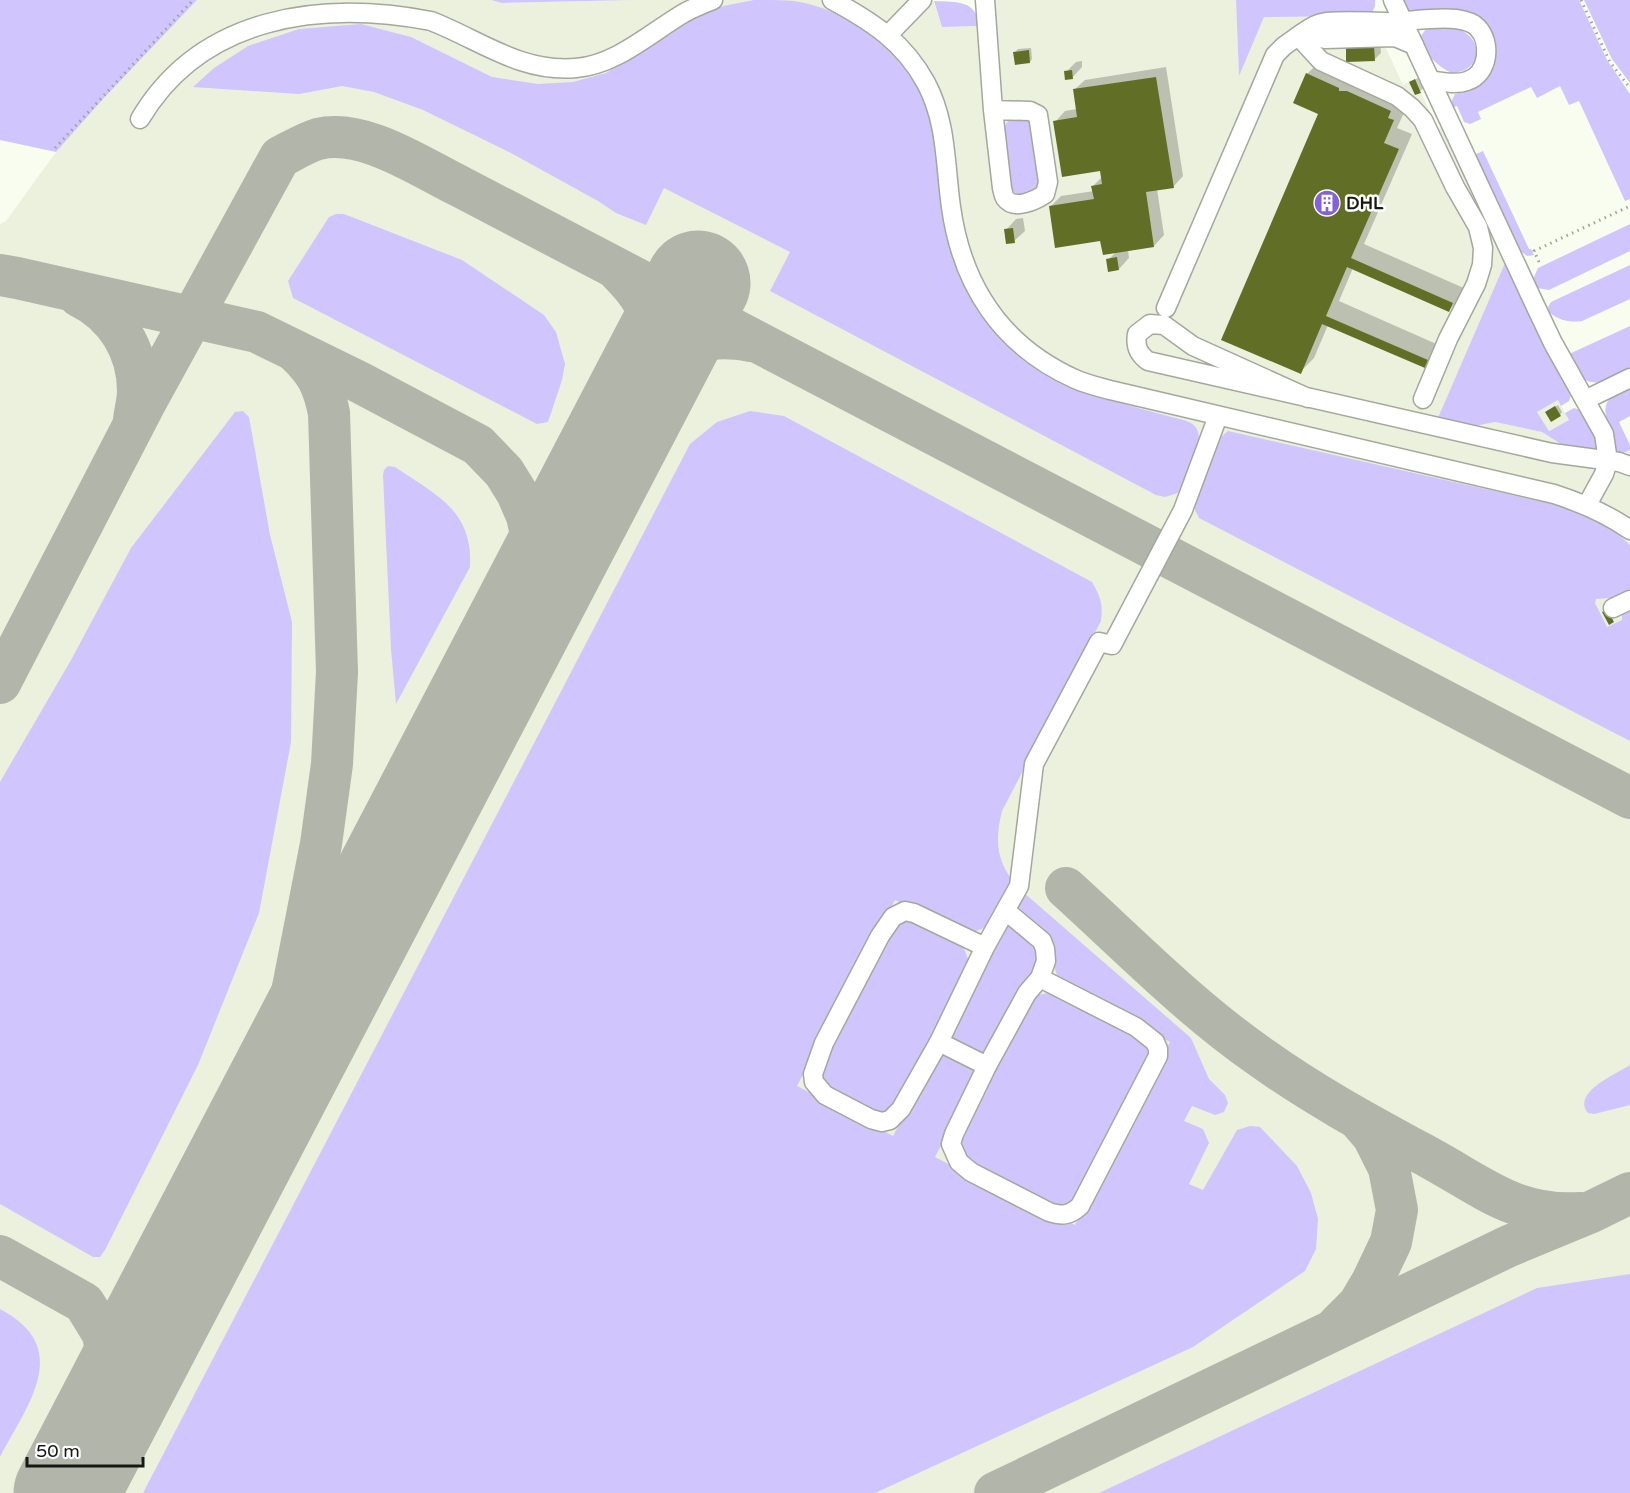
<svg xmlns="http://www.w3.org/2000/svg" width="1630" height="1493" viewBox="0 0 1630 1493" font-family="'Varela Round',sans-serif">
  <rect width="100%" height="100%" fill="#f9fdf0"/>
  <g fill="#ebf1dd">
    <polygon points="197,0 491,0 502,3 633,0 933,0 942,27 995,26 995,0 1236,0 1239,74 1264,17 1371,16 1403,85 1409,82 1415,95 1421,93 1438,129 1442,128 1505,263 1437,420 1470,427 1495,422 1542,432 1567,448 1607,450 1618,452 1621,454 1630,450 1630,1493 0,1493 0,224 6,221 56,152 103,99"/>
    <polygon points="1558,400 1569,420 1548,431 1537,412"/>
  </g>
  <g fill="#d0c5fd">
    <polygon points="0,0 197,0 103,99 56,152 0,140"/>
    <polygon points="491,0 633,0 502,3"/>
    <path d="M754,0C767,0 781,0 794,1C857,11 914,58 931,120C939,147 939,177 942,205C946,246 963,290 988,323C1009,351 1042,374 1074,389C1083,393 1094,395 1104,398C1130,406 1157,413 1183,420C1189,422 1196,424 1198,432C1203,445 1184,479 1178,493L1165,497L1156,495L770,291L790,252L664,188L646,225L616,213L598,201L511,153L423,110L374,92L342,86L299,94L193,87L214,68L248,46L299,29L361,24L411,37L492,77L538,84L573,82L606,73L690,20L723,6Z"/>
    <polygon points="1236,0 1375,0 1375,6 1371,16 1264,17 1239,76"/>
    <path d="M1402,0H1579L1607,60L1630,94V199L1625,201L1579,101L1569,105L1560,86L1537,98L1531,87L1478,112L1481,119L1470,124L1464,122L1457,106L1452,108L1451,102L1455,94C1462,92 1469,92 1474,89C1498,76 1500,51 1490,29L1409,15Z"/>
    <polygon points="1584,0 1630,0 1630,83 1612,59"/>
    <path d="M934,1C957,2 977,0 979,26L942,27Z"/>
    <path d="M1434,27C1444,27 1455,26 1463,31C1487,46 1477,73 1451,73C1436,65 1425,54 1420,37L1426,29Z"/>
    <polygon points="1014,118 1027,119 1032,123 1043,171 1038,190 1021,196 1011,190 1003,128 1009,120"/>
    <polygon points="1483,151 1529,249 1531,249 1534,255 1527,256 1519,250 1474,155"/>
    <polygon points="336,214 344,214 462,260 544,315 556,332 565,364 562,380 548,422 537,424 293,298 288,281 329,217"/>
    <polygon points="1630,224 1630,251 1549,290 1537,288 1533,279 1538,268"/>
    <polygon points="1505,263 1545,346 1571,395 1569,401 1561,406 1558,400 1537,412 1549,431 1569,420 1565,413 1574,408 1580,410 1596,440 1599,450 1567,448 1542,432 1495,422 1470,427 1437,420"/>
    <path d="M1630,265V299L1582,321C1570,323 1558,320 1549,312L1548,307L1551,302Z"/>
    <path d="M1630,326V369C1616,376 1594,391 1581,376C1576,370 1573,361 1569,354Z"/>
    <path d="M1630,389V416L1619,422L1630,445V450L1621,454L1616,452C1613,425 1587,399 1630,389Z"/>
    <polygon points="243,411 249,417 270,535 292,622 291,742 259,913 198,1065 105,1250 100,1257 93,1257 0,1204 0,782 71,660 131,548 235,412"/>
    <path d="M750,411L784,416L1092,582C1101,598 1103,603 1101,621L1002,811C995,839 996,860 1014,882L991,925L971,933L964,934L895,900L797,1086L893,1136L934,1058L941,1053C954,1059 974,1063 976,1079L935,1157L1064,1225L1067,1221L1075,1225L1170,1042L1064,986C1050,969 1057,960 1050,947C1040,931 1022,921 1016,902L1023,892L1191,1038L1209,1079L1225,1095L1228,1103L1224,1112L1215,1115L1192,1106L1184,1121L1203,1129L1209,1143L1189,1184L1203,1190L1237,1130L1250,1126L1260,1127L1297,1166L1311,1193L1318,1219L1316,1249L1305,1271L1193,1347L875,1493H143L690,444L717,422Z"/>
    <path d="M1228,431L1565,507L1609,526L1630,545V595L1624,597L1596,599L1595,603L1607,627L1622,620V610L1630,607V741L1199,518L1195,510L1194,501C1202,480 1209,444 1228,431Z"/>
    <path d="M388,466L395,467C436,495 473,510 470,567L396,704L391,649L383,475L384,470Z"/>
    <polygon points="907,918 957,941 964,949 969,961 904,1098 883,1114 871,1116 821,1084 821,1054 892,928"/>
    <polygon points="1011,924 1034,940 1039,958 989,1054 983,1056 948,1038 1003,926"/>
    <polygon points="1052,992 1138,1034 1145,1042 1149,1057 1078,1201 1068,1205 1054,1207 960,1156 958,1134 1024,1006 1038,995"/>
    <path d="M1630,1065V1105L1594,1114L1588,1113C1572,1092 1615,1075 1630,1065Z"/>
    <polygon points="1630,1274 1630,1493 1099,1493 1537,1288"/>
    <path d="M0,1309C74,1348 28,1404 0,1457Z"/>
  </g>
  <g fill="#0003">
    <polygon points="1380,40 1381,53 1374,60 1347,47"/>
    <polygon points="1031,48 1032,59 1030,62 1015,52 1018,49"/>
    <polygon points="1321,60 1407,106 1397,128 1412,134 1364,244 1466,289 1463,296 1449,310 1353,268 1339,301 1441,346 1439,353 1424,367 1328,325 1314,358 1300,372 1320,113 1307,74"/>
    <polygon points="1082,61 1082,67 1072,78 1066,72 1076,62"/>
    <polygon points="1166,67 1183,176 1173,187 1157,189 1164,235 1154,246 1128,250 1129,258 1119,269 1108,260 1116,252 1050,207 1061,196 1094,191 1093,186 1102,177 1101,170 1055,122 1065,111 1077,109 1074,90 1085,80"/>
    <polygon points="1418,78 1423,89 1420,91 1411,82"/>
    <polygon points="1023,218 1025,231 1014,241 1006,230 1016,219"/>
    <polygon points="1558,405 1562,412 1560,415 1547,412"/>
  </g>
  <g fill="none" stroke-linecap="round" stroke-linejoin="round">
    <g stroke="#b2b5aa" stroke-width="42">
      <path d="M620,273C657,310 654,327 650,377C688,345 699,332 751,341"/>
      <polyline points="0,275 17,278 257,332 359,382 478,445 504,472 517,493 527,516 533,543 534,576 529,609"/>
      <path d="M79,296C116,314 138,350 138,391C138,401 135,410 134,420"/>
      <path d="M0,683L144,405L280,157C292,151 305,143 318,139C364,128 420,167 461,187L1630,798"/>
      <path d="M1066,888C1130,946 1191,1009 1262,1058C1315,1096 1373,1127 1430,1158C1483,1187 1516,1217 1580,1213"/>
      <path d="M210,1219L251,1118L287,1018L321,844L332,764L337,672L329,413C323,384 317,372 295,351"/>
      <polyline points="0,1256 84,1303 103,1334 111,1379 99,1430"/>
      <polyline points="1338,1325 1359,1304 1372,1282 1391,1242 1397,1210 1389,1168 1373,1136 1361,1122"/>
      <polyline points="995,1493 1509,1246 1591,1212 1630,1193"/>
    </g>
    <polyline stroke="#b2b5aa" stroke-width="105" points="66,1493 698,283"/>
  </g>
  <g fill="#616f26">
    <polygon points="1374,46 1375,61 1346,62 1346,47"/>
    <polygon points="1029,50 1030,63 1015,65 1013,52"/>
    <polygon points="1072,70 1073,79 1065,80 1064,71"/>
    <polygon points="1306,73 1339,88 1339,91 1347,91 1391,111 1388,118 1394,120 1384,143 1399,149 1351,258 1453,303 1449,312 1347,267 1326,316 1428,360 1425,368 1322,324 1301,374 1221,340 1318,114 1293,103"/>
    <polygon points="1156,77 1174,188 1146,192 1154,247 1103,255 1100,241 1055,248 1049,206 1094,199 1091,186 1102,184 1100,171 1062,177 1053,121 1077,117 1073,89"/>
    <polygon points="1415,79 1421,93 1415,95 1409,82"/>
    <polygon points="1013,228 1015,243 1006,244 1004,229"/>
    <polygon points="1117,257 1119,270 1108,272 1106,259"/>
    <polygon points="1555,406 1561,416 1551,422 1545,412"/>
    <polygon points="1607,609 1614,622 1609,625 1602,612"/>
  </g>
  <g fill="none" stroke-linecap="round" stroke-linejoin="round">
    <defs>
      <g id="minor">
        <path d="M832,0C871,21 904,42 926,83C947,122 945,165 951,207C962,286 1002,346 1075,379C1086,384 1099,387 1110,390L1554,494C1582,503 1606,513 1630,530"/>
        <path d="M985,0L993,110L1002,188C1003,191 1003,195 1005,198C1014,211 1036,200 1045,194L1048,182L1038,115L1030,111L993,110"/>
        <polyline points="1393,0 1534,303 1553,343 1604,434 1608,461 1604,474 1587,505"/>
        <polyline points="1301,34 1325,39 1395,37 1414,45"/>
        <polyline points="888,35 922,0"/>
        <path d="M1298,36C1309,29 1313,24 1327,22C1348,20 1370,22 1391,22C1412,21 1435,17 1456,19C1463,20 1472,22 1477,27C1492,42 1489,74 1467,81C1456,85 1441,82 1430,80"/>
        <path d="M140,119C201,16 320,0 431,21C480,40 521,73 576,68C616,65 650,33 684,13C693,8 703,4 713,0"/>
        <polyline points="1166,308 1275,55 1284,46 1298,36 1321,61 1397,96 1412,108 1423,120 1455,187 1478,227 1483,248 1482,265 1476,284 1448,339 1423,399"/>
        <path d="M1308,398L1193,346L1164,325L1150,324L1137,334C1135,346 1138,354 1148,361L1552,453L1619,462L1630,466"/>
        <polyline points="1585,400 1630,378"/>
        <polyline points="1613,608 1630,600"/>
        <path d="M1006,911L1042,941L1045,949L1046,961L1040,978L1027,993L987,1066L954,1134L951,1144L959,1162L971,1172L1049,1212C1062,1216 1069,1216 1080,1206L1158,1056V1049L1155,1042L1136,1027L1040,978"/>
        <polyline points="985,947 914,913 905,911 893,917 880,936 824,1043 813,1074 814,1082 825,1095 871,1119 882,1122 890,1120 901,1109 939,1042 985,947 1019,886 1034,764 1099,642 1112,645 1183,510 1218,416"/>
        <polyline points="939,1042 987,1066"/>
      </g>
    </defs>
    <use href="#minor" stroke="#a4a89c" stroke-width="21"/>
    <g stroke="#a0a399" stroke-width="3" stroke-dasharray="1.5 4.5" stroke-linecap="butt">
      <polyline points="1581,0 1610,62 1630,88"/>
      <polyline points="55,148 193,0"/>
      <polyline points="1539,262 1534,251 1630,206"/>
    </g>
    <use href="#minor" stroke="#fff" stroke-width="18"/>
  </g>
  <defs>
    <symbol id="building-disc" viewBox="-11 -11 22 22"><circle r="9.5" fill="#8460db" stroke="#fff"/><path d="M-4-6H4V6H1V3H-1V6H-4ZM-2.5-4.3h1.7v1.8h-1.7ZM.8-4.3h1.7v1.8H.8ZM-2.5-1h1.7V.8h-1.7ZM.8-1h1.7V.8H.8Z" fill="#fff"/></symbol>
  </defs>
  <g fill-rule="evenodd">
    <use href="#building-disc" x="1312" y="188" width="30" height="30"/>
  </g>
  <g text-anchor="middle" stroke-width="5" stroke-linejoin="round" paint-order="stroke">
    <g font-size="18" font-weight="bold" fill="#171813" stroke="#fff" text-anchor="start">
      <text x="1346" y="209">DHL</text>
    </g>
  </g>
  <path d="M27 1457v9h116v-9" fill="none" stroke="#171813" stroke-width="3"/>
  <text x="36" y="1457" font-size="18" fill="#171813" stroke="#ffffff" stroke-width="4.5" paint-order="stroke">50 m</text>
</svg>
